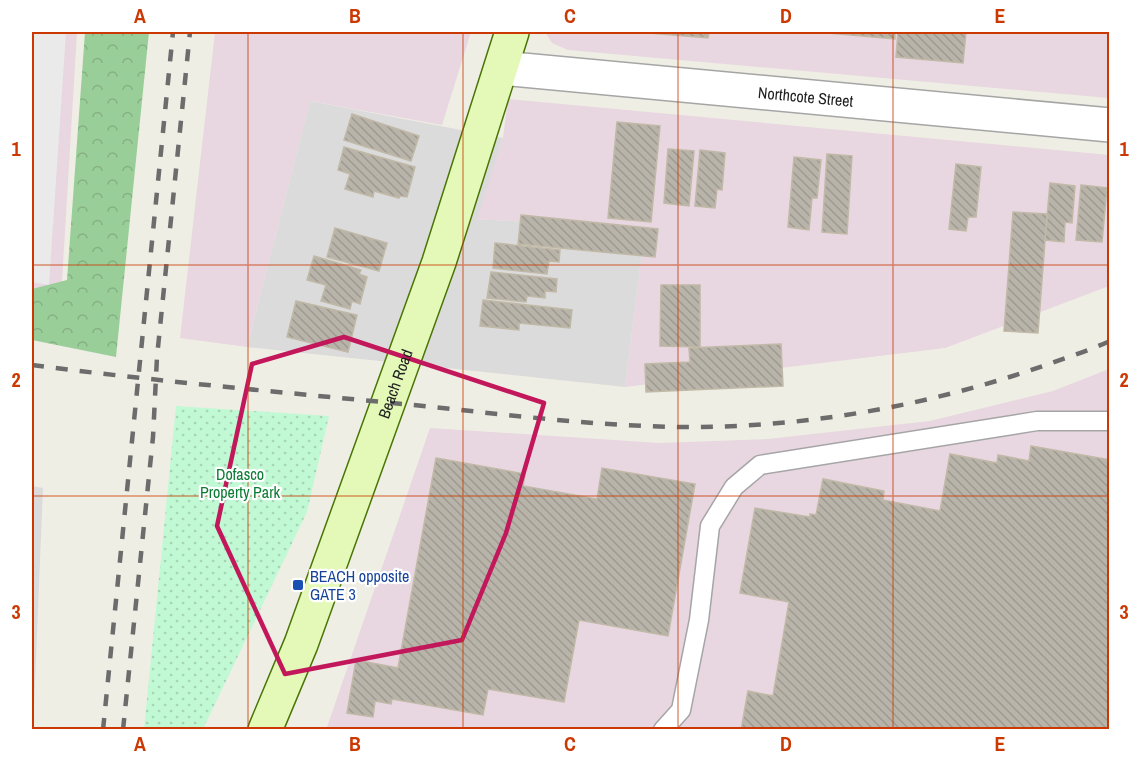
<svg xmlns="http://www.w3.org/2000/svg" width="1141" height="761" viewBox="0 0 1141 761" font-family="'Archivo Narrow',sans-serif">
  <defs>
    <pattern id="forest-crowns" width="20" height="18" patternUnits="userSpaceOnUse" patternTransform="scale(1.5)"><rect width="20" height="18" fill="#9ace99"/><path d="M2 6a3 3 0 1 1 6 0M12 15a3 3 0 1 1 6 0" fill="none" stroke="#84b083"/></pattern>
    <pattern id="park-dots" width="8" height="8" patternUnits="userSpaceOnUse" patternTransform="scale(1.5)"><rect width="8" height="8" fill="#c1f9d5"/><path d="M2 2h.1M6 6h.1" fill="none" stroke="#a5d5b6" stroke-width="1.8" stroke-linecap="round"/></pattern>
    <pattern id="building-back-hatch" width="6" height="6" patternUnits="userSpaceOnUse" patternTransform="scale(1.5)"><rect width="6" height="6" fill="#b9b4a9"/><path d="M-1 5l2 2M0 0l6 6M5-1l2 2" fill="none" stroke="#9f9a91"/></pattern>
  </defs>
  <rect width="100%" height="100%" fill="#efeee4"/>
  <g fill="#dcdbdb">
    <polygon points="310,101 503,138 478,219 645,229 625,387 247,347"/>
    <polygon points="32,486 43,488 33,730 32,729"/>
  </g>
  <g fill="#e8d6e0">
    <polygon points="32,32 77,32 61,298 32,295"/>
    <polygon points="215,32 471,32 442,125 310,101 247,347 180,338"/>
    <polygon points="545,32 1109,32 1109,98 568,50 552,43"/>
    <polygon points="508,99 1109,155 1109,286 945,348 625,387 645,229 477,219 503,138"/>
    <polygon points="1109,369 1109,729 326,730 430,428 659,443 768,439 930,421 1053,391"/>
  </g>
  <polygon fill="url(#forest-crowns)" points="85,32 149,32 116,357 32,340 32,289 67,280"/>
  <polygon fill="url(#park-dots)" points="176,406 329,416 307,512 203,729 144,729"/>
  <polygon fill="#eaeaea" points="32,32 66,32 49,285 32,282"/>
  <g fill="url(#building-back-hatch)" stroke="#c1b9a7" stroke-width="1.5">
    <polygon points="638,32 709,32 708,38"/>
    <polygon points="817,32 895,32 895,39"/>
    <polygon points="898,32 966,32 963,63 896,57"/>
    <polygon points="352,114 419,136 411,161 344,140"/>
    <polygon points="617,122 660,126 651,222 608,218"/>
    <polygon points="344,147 415,167 407,197 400,196 399,198 374,191 373,197 345,189 350,174 338,170"/>
    <polygon points="668,149 694,151 689,206 664,203"/>
    <polygon points="700,150 725,153 722,190 717,189 715,208 695,206"/>
    <polygon points="827,154 852,156 847,234 822,232"/>
    <polygon points="794,157 821,160 817,198 812,198 809,230 788,227"/>
    <polygon points="956,164 981,167 976,217 968,217 966,231 949,229"/>
    <polygon points="1050,183 1075,186 1072,223 1065,222 1064,242 1045,240"/>
    <polygon points="1081,185 1107,188 1102,242 1076,240"/>
    <polygon points="1013,212 1047,214 1038,333 1004,331"/>
    <polygon points="521,215 658,229 655,257 518,244"/>
    <polygon points="335,228 387,243 379,271 327,257"/>
    <polygon points="495,243 560,250 559,262 549,261 547,274 493,268"/>
    <polygon points="314,256 361,270 359,274 367,277 360,304 352,301 350,309 321,301 326,285 307,280"/>
    <polygon points="491,272 557,279 556,292 545,291 545,298 527,296 526,302 487,298"/>
    <polygon points="661,285 700,285 700,347 660,346"/>
    <polygon points="483,300 572,310 570,328 519,323 519,330 480,326"/>
    <polygon points="296,301 357,315 348,352 287,337"/>
    <polygon points="781,344 783,386 646,392 645,364 690,362 689,348"/>
    <polygon points="1031,446 1110,460 1110,730 741,730 748,691 773,696 789,602 740,593 755,508 810,517 810,514 816,515 823,479 884,491 883,500 940,511 950,454 997,463 998,455 1029,461"/>
    <polygon points="436,458 525,474 523,486 597,499 602,468 695,484 668,636 579,620 564,702 488,689 483,715 392,699 391,704 375,701 373,717 347,713 356,660 398,668"/>
  </g>
  <g fill="none" stroke-linecap="round" stroke-linejoin="round">
    <defs>
      <polyline id="lane" points="663,730 681,710 699,620 710,526 734,487 760,465 1037,421 1110,421"/>
      <g id="street">
        <path id="s1" d="M501,68L1110,125"/>
      </g>
      <g id="secondary">
        <path id="s2" d="M265,730L301,644L439,262L512,32"/>
      </g>
    </defs>
    <use href="#lane" stroke="#a5a5a5" stroke-width="21"/>
    <use href="#street" stroke="#a5a5a5" stroke-width="36"/>
    <use href="#secondary" stroke="#4a7506" stroke-width="36"/>
    <use href="#lane" stroke="#fff" stroke-width="18"/>
    <use href="#street" stroke="#fff" stroke-width="33"/>
    <use href="#secondary" stroke="#e4f9b8" stroke-width="33"/>
    <g stroke="#6c6c6c" stroke-width="4.5" stroke-dasharray="12 12" stroke-linecap="butt">
      <path d="M32,365C155,381 279,392 403,404C495,413 589,426 682,427C805,428 927,406 1043,366C1065,358 1088,351 1110,341"/>
      <polyline points="103,730 173,32"/>
      <polyline points="123,730 153,437 157,357 190,32"/>
    </g>
  </g>
  <path fill="none" stroke="#c2185b" stroke-width="4.5" stroke-linejoin="round" d="M344,337L544,403L506,533L462,640L285,674L217,526L252,364Z"/>
  <path fill="none" stroke="#cb3802" stroke-width="1.5" stroke-opacity="0.55" d="M248,32V730M463,32V730M678,32V730M893,32V730M32,265H1110M32,496H1110"/>
  <rect fill="#1a4fb4" stroke="#fff" stroke-width="2" x="292" y="579" width="12" height="12" rx="3"/>
  <g text-anchor="middle" stroke-width="4.5" stroke-linejoin="round" paint-order="stroke">
    <g font-size="16" fill="#1e1e1e" stroke="#fff">
      <text dy="6" stroke="none"><textPath href="#s1" startOffset="306">Northcote Street</textPath></text>
      <text dy="6" stroke="none"><textPath href="#s2" startOffset="370">Beach Road</textPath></text>
    </g>
    <g font-size="16" fill="#0c7c34" stroke="#fff">
      <text x="240" y="480">Dofasco<tspan x="240" dy="18">Property Park</tspan></text>
    </g>
    <g font-size="16" fill="#164399" stroke="#fff" text-anchor="start">
      <text x="310" y="582">BEACH opposite<tspan x="310" dy="18">GATE 3</tspan></text>
    </g>
  </g>
  <rect width="1141" height="761" fill="none" stroke="#ffffff" stroke-width="66"/>
  <rect x="33" y="33" width="1075" height="695" fill="none" stroke="#cb3802" stroke-width="2"/>
  <g font-size="20" text-anchor="middle" font-weight="bold" fill="#cb3802">
    <text x="140" y="23">A</text>
    <text x="355" y="23">B</text>
    <text x="570" y="23">C</text>
    <text x="786" y="23">D</text>
    <text x="1000" y="23">E</text>
    <text x="16" y="156">1</text>
    <text x="1124" y="156">1</text>
    <text x="16" y="387">2</text>
    <text x="1124" y="387">2</text>
    <text x="16" y="619">3</text>
    <text x="1124" y="619">3</text>
    <text x="140" y="751">A</text>
    <text x="355" y="751">B</text>
    <text x="570" y="751">C</text>
    <text x="786" y="751">D</text>
    <text x="1000" y="751">E</text>
  </g>
</svg>
